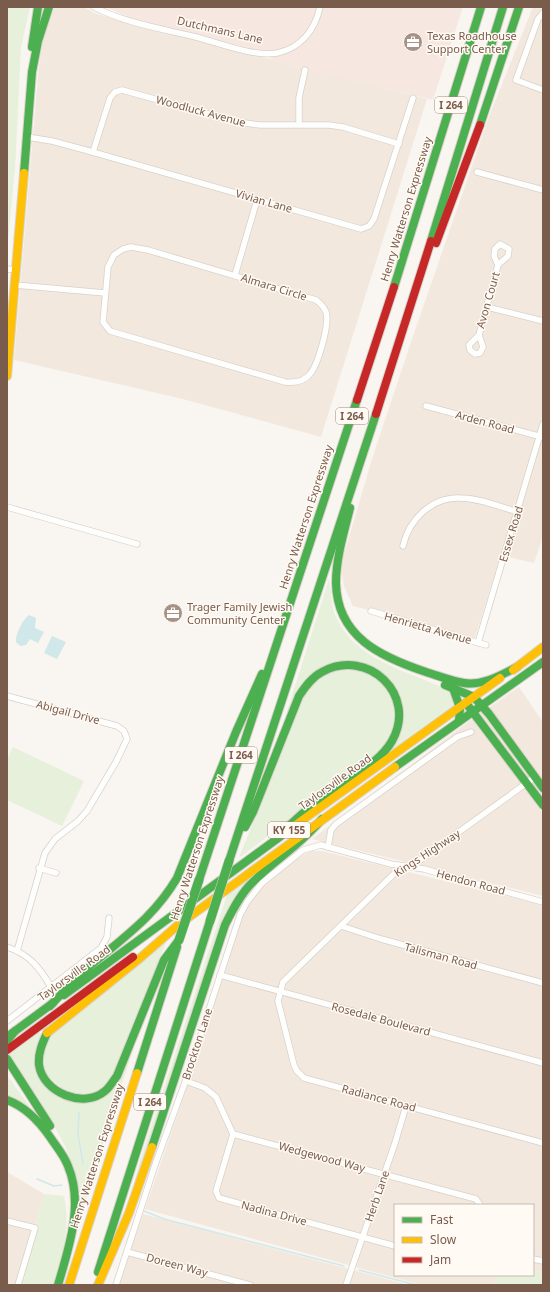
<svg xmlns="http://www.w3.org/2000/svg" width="550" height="1292" viewBox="0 0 550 1292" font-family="'Noto Sans',sans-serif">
  <rect width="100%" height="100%" fill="#f9f5f0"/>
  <g fill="#f2e8de">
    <polygon points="55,7 84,7 94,13 120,21 427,99 321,437 183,399 14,360 39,66 44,34"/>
    <polygon points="533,7 543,7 543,536 534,563 501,555 475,638 353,606 344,586 341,565 372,459 411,342 490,114"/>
    <polygon points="519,687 543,722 543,896 312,839 467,723"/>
    <polygon points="310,851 322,851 543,905 543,1273 533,1270 533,1205 395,1205 395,1275 497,1275 494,1285 421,1285 145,1209 203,1040 240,923 249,902 260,887 292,862"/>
    <polygon points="7,1172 44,1194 36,1222 38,1227 21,1285 7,1285"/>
    <polygon points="143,1214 409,1285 119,1285"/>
  </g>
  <polygon fill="#f6e8e1" points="106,7 463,7 433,100 279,63 254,49 128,17"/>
  <g fill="#e7f0db">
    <polygon points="7,7 30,7 21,47 15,168 7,252"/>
    <path d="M329,579C331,589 331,601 334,612C351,659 405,670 446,689L450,691L456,703L391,750L401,724L379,672L322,667L282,727Z"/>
    <path d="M351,668C358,670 366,671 372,675C392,686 399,713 391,734C389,740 383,747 379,752L239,858L304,694L323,674Z"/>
    <polygon points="13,747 84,781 62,826 7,800 7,760"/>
    <polygon points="248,880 245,884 177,1064 132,1192 139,1164 227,895"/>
    <path d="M166,942L112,1077C98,1095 88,1094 67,1093L45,1073L42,1053L50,1033Z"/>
    <polygon points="39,1032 41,1034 44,1084 93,1100 134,1046 78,1223 73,1167 66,1148 57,1131 8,1054"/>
    <polygon points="7,1075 32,1110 7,1097"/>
    <path d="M44,1194L64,1196C71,1231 62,1252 53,1285H21L38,1227L36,1222Z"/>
    <polygon points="533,1270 543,1273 543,1285 494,1285 497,1275 533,1275"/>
  </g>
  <g fill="#d0e8ea">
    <path d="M29,615L36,618L35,628L44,632L38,643L30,639L26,645L20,646L16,642C15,635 23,619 29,615Z"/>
    <polygon points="52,636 66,642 57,659 44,653"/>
  </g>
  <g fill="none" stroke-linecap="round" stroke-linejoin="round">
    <g stroke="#d0e8ea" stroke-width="1.5">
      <polyline points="79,1112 78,1134 83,1164"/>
      <polyline points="37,1179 54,1186 62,1185"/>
      <polyline points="144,1211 164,1219 344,1266"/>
      <polyline points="359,1270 416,1285"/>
    </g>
    <defs>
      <g id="street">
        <path d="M94,7C125,23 163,29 196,37C219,43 254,57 277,53C301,48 315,30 320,7"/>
        <polyline points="543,13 538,19 516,80 543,90"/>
        <polyline points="299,124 299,98 305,70"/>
        <polyline points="27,137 52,141 89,151 361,229 369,226 374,219 413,98"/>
        <polyline points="93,152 110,98 115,92 122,90 238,122 260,125 329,125 343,127 399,144"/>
        <polyline points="477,172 543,190"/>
        <path d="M131,247L148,250L316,300C320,303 324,307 326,312C330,323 318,365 310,374C304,382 295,383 285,382L110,331L103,322L108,267L114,255L123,249Z"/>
        <polyline points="7,269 16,270"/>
        <polyline points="235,275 257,200"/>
        <polyline points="15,285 105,293"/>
        <polyline points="487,307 543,321"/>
        <polyline points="479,335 483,347 480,353 475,354 470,350 469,345 479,335 498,265 508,256 509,249 500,244 495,249 494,256 498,265"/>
        <polyline points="426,406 542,437"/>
        <polyline points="7,507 137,544"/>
        <path d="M403,546C409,519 432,497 460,498C479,498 500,507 518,512"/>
        <polyline points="371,611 486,645"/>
        <polyline points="478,643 543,424"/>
        <polyline points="7,696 117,726 124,731 127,739 116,762 87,811 78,821 55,839 45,853 17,951"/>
        <polyline points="535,777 420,860 407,867 398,870 283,982 278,1001 294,1065 297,1071 304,1078 543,1143"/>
        <polyline points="328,847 331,830 336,824 457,737 471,732"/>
        <polyline points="39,868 56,873"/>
        <polyline points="341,926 381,939 543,983"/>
        <path d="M7,947C29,954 40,968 51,987"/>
        <polyline points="220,975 543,1063"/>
        <polyline points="7,1021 101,948 107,937 109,918"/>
        <polyline points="186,1081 205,1088 216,1097 233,1134"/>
        <polyline points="233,1134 476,1199 480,1205"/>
        <polyline points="233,1134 216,1191 219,1198 395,1246"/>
        <polyline points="7,1221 35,1228 18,1285"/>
        <polyline points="127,1252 250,1285"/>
        <polyline points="533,1259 543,1261"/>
        <polyline points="116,1285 155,1165 187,1077 240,915 247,902 262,883 303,850 321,845 391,864 424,869 543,902"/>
        <polyline points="346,1285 395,1143 406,1106"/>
      </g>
      <g id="fast">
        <polyline points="32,47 38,7"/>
        <polyline points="480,125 519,7"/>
        <polyline points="24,173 32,72 38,41 49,7"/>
        <polyline points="431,241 503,7"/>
        <polyline points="394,287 481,7"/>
        <path d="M350,508C344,532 336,558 336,583C337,637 381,657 426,672C439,676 451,681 464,683C483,686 501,675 517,667"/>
        <polyline points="445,685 474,697"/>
        <polyline points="453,688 460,708 459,721"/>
        <polyline points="474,697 489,714 543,788"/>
        <polyline points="466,703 543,805"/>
        <polyline points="395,767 543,662"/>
        <path d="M245,827L253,812L299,696C305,687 312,677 322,672C368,647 418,695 392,741C380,762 353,776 334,790C313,804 293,820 276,839"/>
        <polyline points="229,861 376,414"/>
        <polyline points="199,880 357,400"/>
        <polyline points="64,995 281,836"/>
        <path d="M50,1006C65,990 79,975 96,961C128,934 155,915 177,878L236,732L262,674"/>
        <path d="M47,1033C42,1044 38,1053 39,1065C43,1093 84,1109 105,1091C110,1087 113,1081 117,1076L164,960L179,940"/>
        <polyline points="11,1034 53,1003"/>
        <polyline points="7,1041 15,1031"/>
        <polyline points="7,1059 50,1126"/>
        <polyline points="137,1073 177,947"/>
        <path d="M7,1100C26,1107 39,1121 50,1137C56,1146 64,1155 68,1166C84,1204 69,1247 58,1285"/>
        <path d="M152,1147L225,925C232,911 239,897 249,886C272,861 300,846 322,819"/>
        <polyline points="98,1272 210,921"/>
      </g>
      <g id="slow">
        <polyline points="7,376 24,173"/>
        <polyline points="513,670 543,647"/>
        <polyline points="290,829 500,678"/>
        <polyline points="185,920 395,767"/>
        <polyline points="47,1033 139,959 178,925"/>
        <polyline points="69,1285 137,1073"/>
        <polyline points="98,1285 129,1213 152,1147"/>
      </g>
      <g id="jam">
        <polyline points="436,243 480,125"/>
        <polyline points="357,400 394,287"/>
        <polyline points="376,414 431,241"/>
        <polyline points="7,1050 133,957"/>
      </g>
    </defs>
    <use href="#street" stroke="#d7d1cb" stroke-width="7"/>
    <use href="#fast" stroke="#d9d2cb" stroke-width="10"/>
    <use href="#slow" stroke="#d9d2cb" stroke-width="10"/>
    <use href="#jam" stroke="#d9d2cb" stroke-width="10"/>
    <use href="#street" stroke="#fefefd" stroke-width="5.5"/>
    <use href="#fast" stroke="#4caf50" stroke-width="8"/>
    <use href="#slow" stroke="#ffc107" stroke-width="8"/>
    <use href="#jam" stroke="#c62828" stroke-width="8"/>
    <defs>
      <g id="fast-bridge">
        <polyline points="210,921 229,861"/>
        <polyline points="179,940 199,880"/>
      </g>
    </defs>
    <use href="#fast-bridge" stroke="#dad1cc" stroke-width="10" stroke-linecap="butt"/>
    <use href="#fast-bridge" stroke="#4caf50" stroke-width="9"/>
  </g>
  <defs>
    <symbol id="office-disc" viewBox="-11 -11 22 22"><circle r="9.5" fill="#a69286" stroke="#fffaf3"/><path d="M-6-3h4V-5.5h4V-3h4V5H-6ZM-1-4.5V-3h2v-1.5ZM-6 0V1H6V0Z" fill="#fff"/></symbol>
  </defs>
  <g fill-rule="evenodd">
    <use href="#office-disc" x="402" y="31" width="22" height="22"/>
    <use href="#office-disc" x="162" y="602" width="22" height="22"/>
  </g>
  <g text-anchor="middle" stroke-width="3" stroke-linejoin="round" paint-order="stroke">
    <g fill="#fffaf3" stroke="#a28b7f" stroke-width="1">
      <rect x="435" y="97" width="32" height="16" rx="3"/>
      <rect x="336" y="408" width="32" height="16" rx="3"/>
      <rect x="225" y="747" width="32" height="16" rx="3"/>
      <rect x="268" y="822" width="42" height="16" rx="3"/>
      <rect x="134" y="1094" width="32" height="16" rx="3"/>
    </g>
    <g font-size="10" font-weight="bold" fill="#7a5c4d">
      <text x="451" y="109">I 264</text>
      <text x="352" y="420">I 264</text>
      <text x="241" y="759">I 264</text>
      <text x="289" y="834">KY 155</text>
      <text x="150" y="1106">I 264</text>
    </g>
    <g font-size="11" fill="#7a5c4d" stroke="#fffaf3">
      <text transform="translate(220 30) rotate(13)" y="4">Dutchmans Lane</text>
      <text transform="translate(201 111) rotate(15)" y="4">Woodluck Avenue</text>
      <text transform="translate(264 201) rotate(16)" y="4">Vivian Lane</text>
      <text transform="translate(406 209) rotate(-73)" y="4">Henry Watterson Expressway</text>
      <text transform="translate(274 287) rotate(17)" y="4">Almara Circle</text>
      <text transform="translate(488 300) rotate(-74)" y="4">Avon Court</text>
      <text transform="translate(485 422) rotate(15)" y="4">Arden Road</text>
      <text transform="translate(306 517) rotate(-72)" y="4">Henry Watterson Expressway</text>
      <text transform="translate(511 534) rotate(-73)" y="4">Essex Road</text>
      <text transform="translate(428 628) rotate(16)" y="4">Henrietta Avenue</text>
      <text transform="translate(68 712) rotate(15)" y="4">Abigail Drive</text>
      <text transform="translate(335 782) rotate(-36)" y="4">Taylorsville Road</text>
      <text transform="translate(197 848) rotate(-72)" y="4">Henry Watterson Expressway</text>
      <text transform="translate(427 853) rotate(-33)" y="4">Kings Highway</text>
      <text transform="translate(471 882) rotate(15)" y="4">Hendon Road</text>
      <text transform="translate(441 956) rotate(15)" y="4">Talisman Road</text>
      <text transform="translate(74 973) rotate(-36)" y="4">Taylorsville Road</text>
      <text transform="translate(381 1019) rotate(15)" y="4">Rosedale Boulevard</text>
      <text transform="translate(197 1044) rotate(-72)" y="4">Brockton Lane</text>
      <text transform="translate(379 1098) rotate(15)" y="4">Radiance Road</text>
      <text transform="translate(97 1156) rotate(-72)" y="4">Henry Watterson Expressway</text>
      <text transform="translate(322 1157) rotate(15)" y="4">Wedgewood Way</text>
      <text transform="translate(377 1196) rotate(-71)" y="4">Herb Lane</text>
      <text transform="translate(274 1213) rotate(15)" y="4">Nadina Drive</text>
      <text transform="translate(177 1265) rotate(15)" y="4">Doreen Way</text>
    </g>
    <g font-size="11" fill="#7a5c4d" stroke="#fffaf3" text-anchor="start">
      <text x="427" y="40">Texas Roadhouse<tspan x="427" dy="13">Support Center</tspan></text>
      <text x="187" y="611">Trager Family Jewish<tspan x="187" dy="13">Community Center</tspan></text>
    </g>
  </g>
  <rect width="550" height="1292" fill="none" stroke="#7a5c4d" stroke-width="16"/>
  <rect x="394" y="1204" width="140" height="72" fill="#fffaf3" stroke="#cabbb1"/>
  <rect x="402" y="1217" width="20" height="6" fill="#4caf50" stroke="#cabbb1"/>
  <text x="430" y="1224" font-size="12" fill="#7a5c4d">Fast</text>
  <rect x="402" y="1237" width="20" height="6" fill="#ffc107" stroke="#cabbb1"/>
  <text x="430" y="1244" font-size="12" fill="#7a5c4d">Slow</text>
  <rect x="402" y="1257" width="20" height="6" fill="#c62828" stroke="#cabbb1"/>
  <text x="430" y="1264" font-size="12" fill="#7a5c4d">Jam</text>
</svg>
